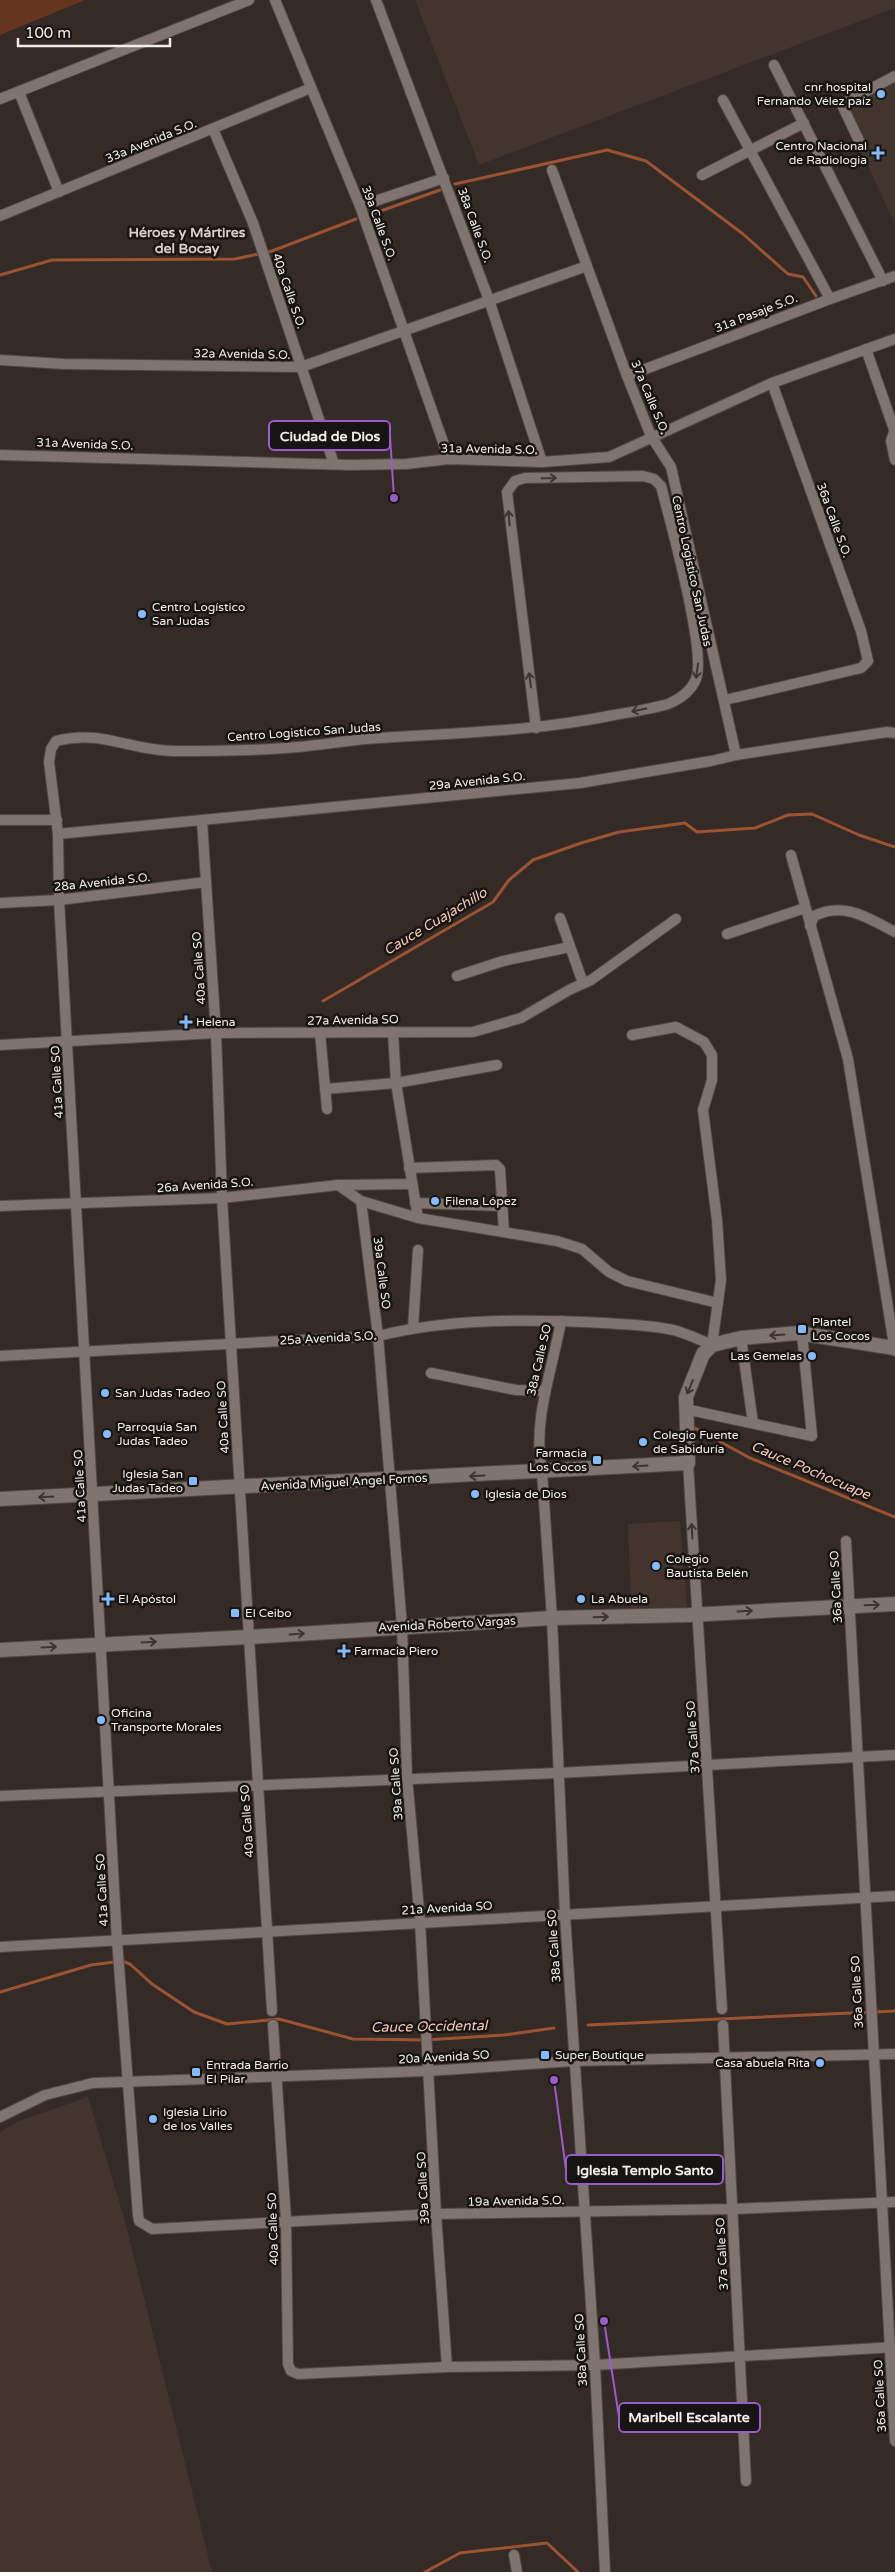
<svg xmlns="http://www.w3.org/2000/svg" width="895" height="2572" viewBox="0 0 895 2572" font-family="'Varela Round',sans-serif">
  <rect width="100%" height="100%" fill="#342a26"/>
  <g fill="#44342e">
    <polygon points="415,0 895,0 895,8 479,165"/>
    <polygon points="895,71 895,224 837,100"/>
    <polygon points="680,1521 687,1607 631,1608 628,1524"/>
    <polygon points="88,2097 125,2221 212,2572 0,2572 0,2132 19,2121"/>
  </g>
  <polygon fill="#663520" points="0,0 85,0 0,35"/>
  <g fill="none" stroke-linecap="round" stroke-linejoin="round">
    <g stroke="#9c5333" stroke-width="3">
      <polyline points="455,184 607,150 646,161 743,234 788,274 803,277 816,296"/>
      <polyline points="372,214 440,190"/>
      <polyline points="0,275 52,260 235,259 272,251 356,219"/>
      <polyline points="323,1001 493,902 509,880 533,860 581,843 619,832 685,823 697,832 755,828 788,815 812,814 859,835 895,847"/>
      <polyline points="693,1427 750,1458 895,1517"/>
      <polyline points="0,1992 91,1965 122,1961 130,1964 152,1984 194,2012 227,2024 279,2019 353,2039 426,2040 504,2035 554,2028"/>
      <polyline points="588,2025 895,2011"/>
      <polyline points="425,2572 460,2553 547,2543 578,2572"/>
    </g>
    <defs>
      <g id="minor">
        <polyline points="275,0 360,206 449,459"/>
        <polyline points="376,0 489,300 542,462"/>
        <polyline points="774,65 883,281"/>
        <polyline points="19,92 59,192"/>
        <polyline points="0,99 249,0"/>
        <polyline points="723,100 830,299"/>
        <polyline points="213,129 253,223 334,464"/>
        <polyline points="862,147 843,107 844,103 895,76"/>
        <polyline points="552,170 627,376 651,436 671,467 736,755"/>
        <polyline points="702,175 804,123"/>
        <polyline points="360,206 444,178"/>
        <polyline points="0,216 311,88"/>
        <polyline points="866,349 895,432"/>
        <polyline points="0,360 64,364 301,367 587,266"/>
        <polyline points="627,376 830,299 895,276"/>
        <polyline points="894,432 891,441 895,460"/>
        <polyline points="0,455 350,465 406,464 449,459 542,462 609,457 772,383 895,339"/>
        <polyline points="725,700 861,668 868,661 861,631 772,383"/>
        <path d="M536,728L507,492L515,481L525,478L643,476L654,479L661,486C670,521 707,652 696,679C691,691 680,699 668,704C651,709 632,712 614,715C532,732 449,733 366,739C344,741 321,745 298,747C257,751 215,751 174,751C130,751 102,729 56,741L51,749L49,762L58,834L59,900L117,1940L138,2215L139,2221L152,2229L436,2214L732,2209L895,2202"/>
        <polyline points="0,820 57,820"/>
        <polyline points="202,821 216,1033 222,1198 272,2011"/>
        <polyline points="58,834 580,783 711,761 736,755 887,732 895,733"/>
        <polyline points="791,855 848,1059 895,1351"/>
        <polyline points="0,903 59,900 206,882"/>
        <polyline points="560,918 583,983"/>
        <path d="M810,926L814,916C844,901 868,918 895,932"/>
        <polyline points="727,934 805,908"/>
        <polyline points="457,976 503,961 570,947"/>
        <polyline points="393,1032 396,1083 418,1218"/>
        <polyline points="320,1033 327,1109"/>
        <polyline points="0,1045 216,1033 473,1032 521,1018 569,990 591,980 676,919"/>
        <polyline points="325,1089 396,1083 497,1065"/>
        <polyline points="409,1168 496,1165 500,1169 504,1232"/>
        <polyline points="338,1185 361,1201 418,1218 557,1241 582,1249 609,1272 627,1281 718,1303"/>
        <polyline points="361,1201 378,1336 402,1626 407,1777 420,1921 436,2214 447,2367"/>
        <polyline points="415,1203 502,1206"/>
        <polyline points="0,1206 222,1198 338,1185 412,1184"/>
        <path d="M561,1321C552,1372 532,1421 542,1472L552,1618L565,1915L595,2365L605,2572"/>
        <polyline points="413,1328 418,1250"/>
        <polyline points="741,1338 753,1423"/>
        <path d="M0,1356L378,1336C451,1318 530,1319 605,1323C628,1325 654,1325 677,1331C689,1335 701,1340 712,1345L721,1280L717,1220L703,1110L712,1080V1055L704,1042L676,1027L632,1035"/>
        <polyline points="431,1373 516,1390 544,1391"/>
        <polyline points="685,1409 812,1436 802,1334"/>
        <polyline points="688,1463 722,2009"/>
        <polyline points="846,1541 895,2441"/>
        <polyline points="0,1796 558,1773 895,1755"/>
        <polyline points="0,1947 895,1896"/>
        <polyline points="273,2025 286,2220 288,2364 291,2371 298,2374 447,2367 595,2365 895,2347"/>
        <polyline points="723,2025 746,2481"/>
        <polyline points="0,2117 45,2095 93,2083 429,2071 574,2061 895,2054"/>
        <polyline points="514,2555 517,2572"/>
      </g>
      <g id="tertiary">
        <polyline points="0,1499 688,1463 686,1397 703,1354 712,1345 741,1338 798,1333 895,1348"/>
        <polyline points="0,1650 249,1637 552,1618 689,1615 895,1604"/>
      </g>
    </defs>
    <use href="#minor" stroke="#4f4844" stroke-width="12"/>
    <use href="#tertiary" stroke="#4f4844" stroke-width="16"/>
    <use href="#minor" stroke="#7f7470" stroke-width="10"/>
    <use href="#tertiary" stroke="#7f7470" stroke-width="14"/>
  </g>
  <defs><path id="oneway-shaft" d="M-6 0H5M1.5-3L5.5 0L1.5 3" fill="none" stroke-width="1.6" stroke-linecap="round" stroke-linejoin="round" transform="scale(1.25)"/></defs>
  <g stroke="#3c3633">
    <use href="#oneway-shaft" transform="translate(549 478) rotate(-1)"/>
    <use href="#oneway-shaft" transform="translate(509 518) rotate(-95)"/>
    <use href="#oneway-shaft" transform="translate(697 671) rotate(98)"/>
    <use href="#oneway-shaft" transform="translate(530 680) rotate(-98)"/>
    <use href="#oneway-shaft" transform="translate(639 710) rotate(169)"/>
    <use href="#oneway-shaft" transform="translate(777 1335) rotate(176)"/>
    <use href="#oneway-shaft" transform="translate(690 1387) rotate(112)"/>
    <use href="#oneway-shaft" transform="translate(640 1466) rotate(176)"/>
    <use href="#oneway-shaft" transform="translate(477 1476) rotate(177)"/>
    <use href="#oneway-shaft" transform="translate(46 1497) rotate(177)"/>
    <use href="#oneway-shaft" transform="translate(692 1531) rotate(-93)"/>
    <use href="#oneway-shaft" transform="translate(872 1605) rotate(-2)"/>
    <use href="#oneway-shaft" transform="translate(745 1611) rotate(-3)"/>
    <use href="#oneway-shaft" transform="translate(601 1617) rotate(-2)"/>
    <use href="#oneway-shaft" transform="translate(297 1634) rotate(-4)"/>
    <use href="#oneway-shaft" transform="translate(149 1642) rotate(-3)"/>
    <use href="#oneway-shaft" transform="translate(49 1647) rotate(-3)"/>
  </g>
  <g fill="#85bbfb" stroke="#181412" stroke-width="2">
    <circle cx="881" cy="94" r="5"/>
    <path d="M875.5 145.5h5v5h5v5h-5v5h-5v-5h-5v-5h5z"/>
    <circle cx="142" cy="614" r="5"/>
    <path d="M183.5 1014.5h5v5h5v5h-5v5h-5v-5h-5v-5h5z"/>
    <circle cx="435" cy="1201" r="5"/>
    <rect x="797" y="1324" width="10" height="10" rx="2.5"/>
    <circle cx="812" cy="1356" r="5"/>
    <circle cx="105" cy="1393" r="5"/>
    <circle cx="107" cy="1434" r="5"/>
    <circle cx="643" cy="1442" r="5"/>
    <rect x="592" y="1455" width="10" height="10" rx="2.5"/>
    <rect x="188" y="1476" width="10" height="10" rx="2.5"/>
    <circle cx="475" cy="1494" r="5"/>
    <circle cx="656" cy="1566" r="5"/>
    <path d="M105.5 1591.5h5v5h5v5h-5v5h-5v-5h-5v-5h5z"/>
    <circle cx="581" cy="1599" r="5"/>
    <rect x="230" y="1608" width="10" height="10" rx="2.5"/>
    <path d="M341.5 1643.5h5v5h5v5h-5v5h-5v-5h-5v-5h5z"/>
    <circle cx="101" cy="1720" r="5"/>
    <rect x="540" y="2050" width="10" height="10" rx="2.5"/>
    <circle cx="820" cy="2063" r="5"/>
    <rect x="191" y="2067" width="10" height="10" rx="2.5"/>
    <circle cx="153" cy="2119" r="5"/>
  </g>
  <g text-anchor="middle" stroke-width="5" stroke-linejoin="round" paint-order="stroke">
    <g font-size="12" fill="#f4eeeb" stroke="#181412" text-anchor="start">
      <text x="871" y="91" text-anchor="end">cnr hospital<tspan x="871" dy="14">Fernando Vélez paíz</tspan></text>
      <text x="867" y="150" text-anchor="end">Centro Nacional<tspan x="867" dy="14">de Radiologia</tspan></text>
      <text x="152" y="611">Centro Logístico<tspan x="152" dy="14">San Judas</tspan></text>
      <text x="196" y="1026">Helena</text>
      <text x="445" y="1205">Filena López</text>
      <text x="812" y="1326">Plantel<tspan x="812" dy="14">Los Cocos</tspan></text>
      <text x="802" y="1360" text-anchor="end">Las Gemelas</text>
      <text x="115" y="1397">San Judas Tadeo</text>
      <text x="117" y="1431">Parroquia San<tspan x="117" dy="14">Judas Tadeo</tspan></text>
      <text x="653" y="1439">Colegio Fuente<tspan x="653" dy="14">de Sabiduría</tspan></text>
      <text x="587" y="1457" text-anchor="end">Farmacia<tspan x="587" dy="14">Los Cocos</tspan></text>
      <text x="183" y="1478" text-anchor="end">Iglesia San<tspan x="183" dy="14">Judas Tadeo</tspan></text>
      <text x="485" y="1498">Iglesia de Dios</text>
      <text x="666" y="1563">Colegio<tspan x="666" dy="14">Bautista Belén</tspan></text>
      <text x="118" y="1603">El Apóstol</text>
      <text x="591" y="1603">La Abuela</text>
      <text x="245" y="1617">El Ceibo</text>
      <text x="354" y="1655">Farmacia Piero</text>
      <text x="111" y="1717">Oficina<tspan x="111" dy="14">Transporte Morales</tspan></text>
      <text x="555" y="2059">Super Boutique</text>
      <text x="810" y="2067" text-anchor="end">Casa abuela Rita</text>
      <text x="206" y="2069">Entrada Barrio<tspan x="206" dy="14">El Pilar</tspan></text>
      <text x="163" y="2116">Iglesia Lirio<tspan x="163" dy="14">de los Valles</tspan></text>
    </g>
    <g font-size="12" fill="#f4eeeb" stroke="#181412">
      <text transform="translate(151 141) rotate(-22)" y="4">33a Avenida S.O.</text>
      <text transform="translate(379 223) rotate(70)" y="4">39a Calle S.O.</text>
      <text transform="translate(475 225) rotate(70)" y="4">38a Calle S.O.</text>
      <text transform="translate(289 291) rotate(71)" y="4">40a Calle S.O.</text>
      <text transform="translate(756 313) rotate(-21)" y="4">31a Pasaje S.O.</text>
      <text transform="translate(242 354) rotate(1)" y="4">32a Avenida S.O.</text>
      <text transform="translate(650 397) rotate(67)" y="4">37a Calle S.O.</text>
      <text transform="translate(85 444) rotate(2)" y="4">31a Avenida S.O.</text>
      <text transform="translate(489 449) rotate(1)" y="4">31a Avenida S.O.</text>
      <text transform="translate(834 520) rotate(70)" y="4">36a Calle S.O.</text>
      <text transform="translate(692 571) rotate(78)" y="4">Centro Logistico San Judas</text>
      <text transform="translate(304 732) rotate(-4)" y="4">Centro Logistico San Judas</text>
      <text transform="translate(477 781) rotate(-6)" y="4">29a Avenida S.O.</text>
      <text transform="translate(102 882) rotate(-6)" y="4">28a Avenida S.O.</text>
      <text transform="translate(199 968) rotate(-94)" y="4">40a Calle SO</text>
      <text transform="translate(353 1020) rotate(-1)" y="4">27a Avenida SO</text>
      <text transform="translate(57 1082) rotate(-93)" y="4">41a Calle SO</text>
      <text transform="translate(205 1185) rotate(-4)" y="4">26a Avenida S.O.</text>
      <text transform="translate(382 1273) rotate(83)" y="4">39a Calle SO</text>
      <text transform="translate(328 1338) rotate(-3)" y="4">25a Avenida S.O.</text>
      <text transform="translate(539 1360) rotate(-77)" y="4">38a Calle SO</text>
      <text transform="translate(223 1417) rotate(-93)" y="4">40a Calle SO</text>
      <text transform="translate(344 1482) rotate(-3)" y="4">Avenida Miguel Angel Fornos</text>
      <text transform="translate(80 1486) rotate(-93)" y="4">41a Calle SO</text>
      <text transform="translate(836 1587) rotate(-93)" y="4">36a Calle SO</text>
      <text transform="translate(447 1624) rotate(-3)" y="4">Avenida Roberto Vargas</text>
      <text transform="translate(693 1737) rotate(-94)" y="4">37a Calle SO</text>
      <text transform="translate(396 1784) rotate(-94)" y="4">39a Calle SO</text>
      <text transform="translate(247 1821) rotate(-94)" y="4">40a Calle SO</text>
      <text transform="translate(102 1890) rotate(-93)" y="4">41a Calle SO</text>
      <text transform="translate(447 1908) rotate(-3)" y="4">21a Avenida SO</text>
      <text transform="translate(554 1946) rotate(-94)" y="4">38a Calle SO</text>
      <text transform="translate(857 1992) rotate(-93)" y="4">36a Calle SO</text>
      <text transform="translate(444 2057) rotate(-3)" y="4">20a Avenida SO</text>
      <text transform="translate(423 2188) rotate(-93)" y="4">39a Calle SO</text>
      <text transform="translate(516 2201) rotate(-1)" y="4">19a Avenida S.O.</text>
      <text transform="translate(273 2229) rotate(-92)" y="4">40a Calle SO</text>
      <text transform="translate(722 2254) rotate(-93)" y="4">37a Calle SO</text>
      <text transform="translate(581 2350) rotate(-93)" y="4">38a Calle SO</text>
      <text transform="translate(880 2396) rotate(-93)" y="4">36a Calle SO</text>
    </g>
    <g font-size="14" font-weight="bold" fill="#dbcec9" stroke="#181412">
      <text x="187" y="237">Héroes y Mártires<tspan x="187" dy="16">del Bocay</tspan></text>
    </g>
    <g font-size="14" font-style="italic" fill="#f5cab9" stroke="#181412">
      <text transform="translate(435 921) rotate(-31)" y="5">Cauce Cuajachillo</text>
      <text transform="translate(811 1470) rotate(23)" y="5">Cauce Pochocuape</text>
      <text transform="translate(429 2026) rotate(-1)" y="5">Cauce Occidental</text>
    </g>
  </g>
  <path fill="none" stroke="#995cca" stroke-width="2" d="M394 498L390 436M554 2080L566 2170M604 2321L619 2417"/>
  <g fill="#995cca" stroke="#181412" stroke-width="2">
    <circle cx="394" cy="498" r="5"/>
    <circle cx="554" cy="2080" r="5"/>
    <circle cx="604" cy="2321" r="5"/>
  </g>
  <g fill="#181412" stroke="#995cca" stroke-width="2">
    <rect x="269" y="421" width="121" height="29" rx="5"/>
    <rect x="566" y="2155" width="157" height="29" rx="5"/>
    <rect x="619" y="2403" width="141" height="29" rx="5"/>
  </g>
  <g font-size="14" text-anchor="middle" font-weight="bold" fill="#f4eeeb">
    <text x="330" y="441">Ciudad de Dios</text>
    <text x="645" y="2175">Iglesia Templo Santo</text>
    <text x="689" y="2422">Maribell Escalante</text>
  </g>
  <path d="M18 38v8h152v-8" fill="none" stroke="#f4eeeb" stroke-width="2.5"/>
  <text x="25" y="38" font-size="15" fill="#f4eeeb" stroke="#181412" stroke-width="4" paint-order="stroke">100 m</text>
</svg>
